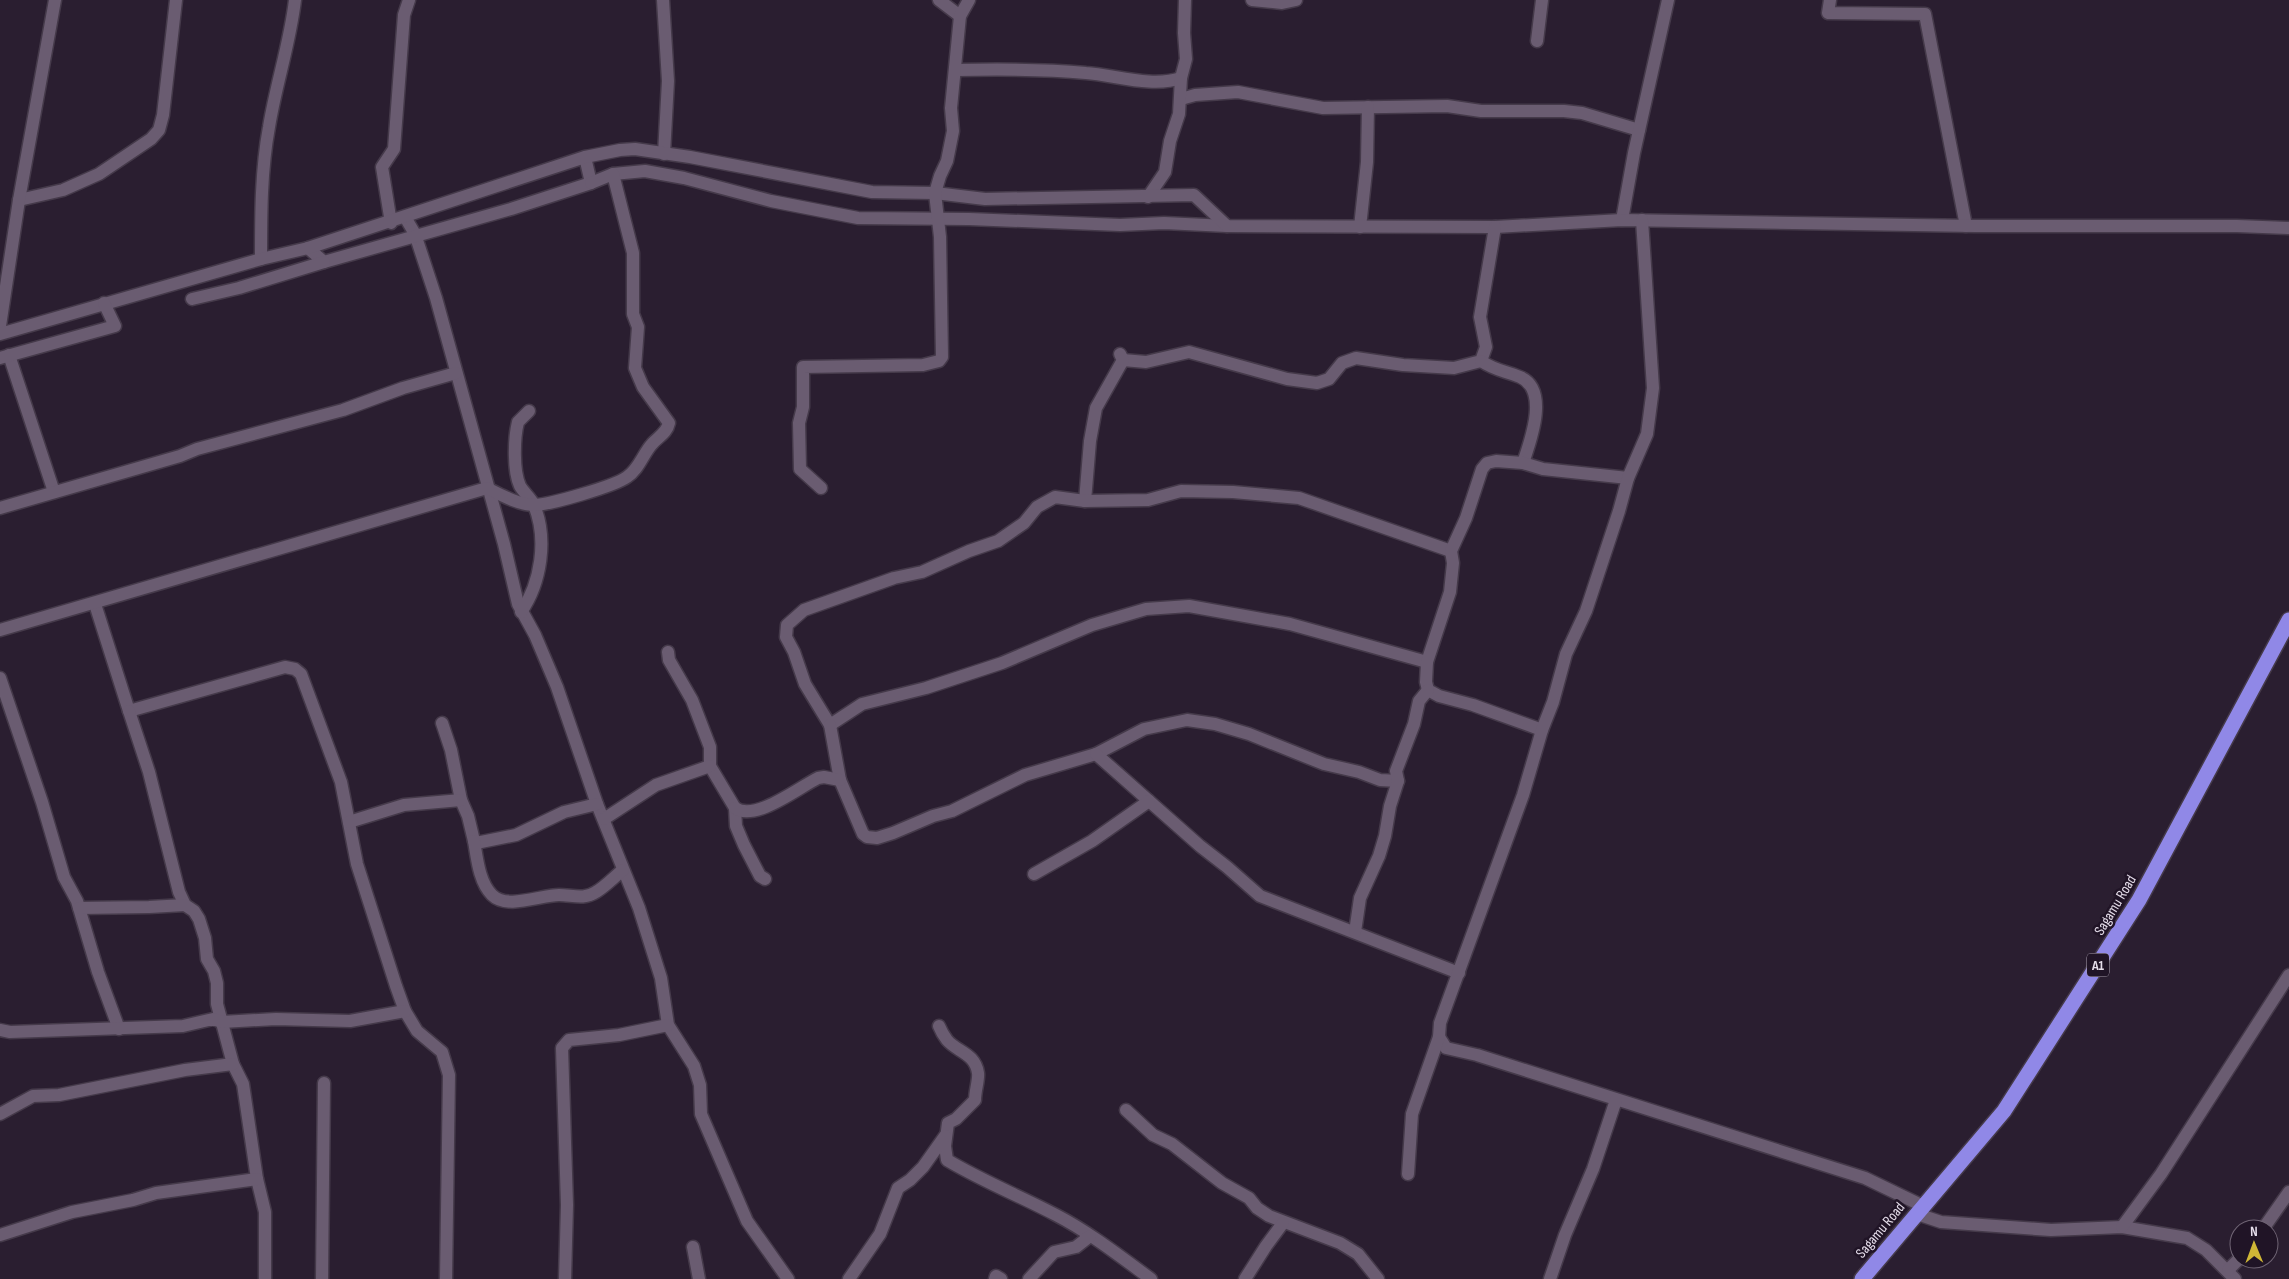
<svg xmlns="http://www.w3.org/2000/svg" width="2289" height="1279" viewBox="0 0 2289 1279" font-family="'Sofia Sans Condensed',sans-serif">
  <rect width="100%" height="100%" fill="#2a1e30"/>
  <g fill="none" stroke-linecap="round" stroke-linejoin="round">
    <defs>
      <g id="minor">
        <polyline points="663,0 668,81 664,154"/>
        <polyline points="939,0 960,16"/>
        <polyline points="1252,0 1282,3 1296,0"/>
        <polyline points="1830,0 1828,13 1925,14 1966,226"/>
        <polyline points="1537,41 1542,0"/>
        <path d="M956,70C999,69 1043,69 1086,73C1115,75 1152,88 1181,78"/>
        <polyline points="1181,99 1195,95 1238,92 1323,108 1447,106 1481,111 1564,111 1582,113 1639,130"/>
        <polyline points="613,174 645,171 684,178 771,201 858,218 969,219 1120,225 1164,223 1227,226"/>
        <polyline points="1148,197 1165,172 1170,141 1179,114 1181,78 1186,59 1184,33 1185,0"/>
        <polyline points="19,200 63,190 99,174 151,139 159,130 163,115 176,0"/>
        <polyline points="405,217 415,234 436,298 504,544 518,604 535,635 557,687 597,804 639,908 661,978 668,1025 694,1066 700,1085 701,1114 747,1221 788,1279"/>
        <polyline points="1622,220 1634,153 1668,0"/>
        <polyline points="391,223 382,167 394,149 404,15 409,0"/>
        <polyline points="1360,227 1367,162 1368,107"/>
        <polyline points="308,248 324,262 511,209 591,183 585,157"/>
        <path d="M261,259C261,215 261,170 269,127C276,84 290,43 295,0"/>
        <polyline points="192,299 239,288 324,262"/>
        <polyline points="0,326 19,200 55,0"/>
        <polyline points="0,334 261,259 308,248 585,157 620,150 635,149 690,157 872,192 935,193 985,199 1194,195 1227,226 1495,227 1622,220 1974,226 2237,226 2289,228"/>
        <polyline points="9,355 54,492"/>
        <polyline points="0,358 115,326 104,303"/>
        <polyline points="1123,360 1146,362 1189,352 1287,379 1317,383 1329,379 1342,363 1356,358 1403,365 1454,368 1481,361 1486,347 1480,317 1495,227"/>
        <path d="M1481,361C1498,372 1504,370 1520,377C1550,390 1530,442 1523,463"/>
        <polyline points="821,488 800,469 799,423 803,407 803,367 923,365 939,361 942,357 940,237 935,193 940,176 947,161 953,131 951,108 960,16 969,0"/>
        <polyline points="1085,501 1090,441 1096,408 1123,360 1120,354"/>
        <polyline points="0,508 180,456 197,449 343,410 403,388 456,373"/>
        <polyline points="95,604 129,711 285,667 295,669 301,674 341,782 357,864 396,986 405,1011 417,1031 442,1052 449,1075 446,1279"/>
        <path d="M521,612C541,583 548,539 534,505C531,498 524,493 520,486C513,471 514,438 518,422L529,411"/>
        <path d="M0,630L487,488C501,495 519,505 534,505C549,505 615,486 627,477C639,469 643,454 652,444C658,437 667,433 669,423L643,387L635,368L638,327L633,314V253L613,174L591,183"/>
        <polyline points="668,652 669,660 692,700 710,747 710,766 735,808 736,826 744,845 760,876 765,879"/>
        <polyline points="1427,662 1290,624 1189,606 1146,609 1092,625 1002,663 926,688 862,704 830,725 805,684 794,652 786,637 787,625 804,610 894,578 922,572 969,551 998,541 1024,523 1037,507 1055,497 1085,501 1148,500 1181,491 1233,492 1299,498 1451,551"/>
        <polyline points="0,678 42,802 64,877 77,901 98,972 119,1029"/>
        <polyline points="129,711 149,772 179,892 185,905 194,911 199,919 205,938 207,959 214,971 217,983 217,1004 233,1064 243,1084 257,1179 265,1212 265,1279"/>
        <polyline points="442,723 451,750 461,800 468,816 474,841 476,843 516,835 564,812 597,804"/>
        <polyline points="830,725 840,780 863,834 867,837 877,838 893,833 933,816 952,811 1025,775 1096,754 1144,729 1187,720 1215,724 1249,734 1324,764 1359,772 1380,780 1398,781"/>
        <polyline points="1542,730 1473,705 1439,696 1428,690 1426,682 1427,662 1450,592 1453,563 1451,551 1466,518 1482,469 1487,463 1496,461 1523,463 1543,469 1628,478"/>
        <polyline points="1096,754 1200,846 1227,867 1260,896 1459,973"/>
        <path d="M735,808C755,822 798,788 818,778L824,777L840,780"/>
        <polyline points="604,819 656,785 710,766"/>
        <polyline points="349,822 404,805 461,800"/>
        <path d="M474,841C477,858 479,882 492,895C507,910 541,895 559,895C572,895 584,900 596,892C606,886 614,877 623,870"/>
        <polyline points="1034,874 1092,841 1149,801"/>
        <polyline points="79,908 149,907 185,905"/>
        <polyline points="1355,932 1360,898 1379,856 1385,836 1390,806 1398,781 1396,771 1414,724 1419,701 1428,690"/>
        <path d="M939,1026C941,1031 944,1036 947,1040C957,1052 975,1053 978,1073C979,1079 975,1091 975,1100L956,1119L948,1123L945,1146L947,1160C982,1181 1020,1196 1056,1215C1089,1232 1121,1257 1151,1279"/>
        <polyline points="0,1030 10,1032 183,1026 213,1019 222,1022 276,1019 350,1021 405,1011"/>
        <polyline points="1439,1037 1446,1048 1477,1055 1865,1178 1923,1206"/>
        <polyline points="1126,1110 1153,1135 1172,1144 1222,1183 1249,1198 1257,1208 1269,1216 1340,1243 1358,1254 1378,1279"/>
        <polyline points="0,1114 33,1096 59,1095 185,1070 233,1064"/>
        <polyline points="1408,1174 1412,1114 1439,1037 1440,1023 1523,795 1542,730 1553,702 1566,654 1586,611 1619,511 1628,478 1647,434 1653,388 1642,220"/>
        <polyline points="1917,1214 1941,1222 2051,1230 2122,1227 2187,1238 2206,1250 2235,1279"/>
        <polyline points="2122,1227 2161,1174 2289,975"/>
        <polyline points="2263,1229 2289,1192"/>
        <polyline points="0,1235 72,1212 133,1200 156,1193 257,1179"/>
        <polyline points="693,1247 699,1279"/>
        <polyline points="2228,1270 2239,1259"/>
        <polyline points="322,1279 324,1083"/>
        <polyline points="565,1279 567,1205 562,1048 569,1040 619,1035 668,1025"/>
        <polyline points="849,1279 880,1234 898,1188 910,1180 923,1167 945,1136"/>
        <polyline points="995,1279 996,1276 1001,1279"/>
        <polyline points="1029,1279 1054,1252 1076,1247 1090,1236"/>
        <polyline points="1245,1279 1266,1246 1283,1223"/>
        <polyline points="1550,1279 1565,1235 1593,1169 1616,1100"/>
      </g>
      <polyline id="highway" points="1862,1279 2004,1111 2139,900 2289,620"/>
    </defs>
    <use href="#minor" stroke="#453a4a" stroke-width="15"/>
    <use href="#highway" stroke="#453a4a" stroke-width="18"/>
    <use href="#minor" stroke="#6a5c71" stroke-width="12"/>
    <use href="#highway" stroke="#9088e7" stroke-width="15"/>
  </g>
  <g text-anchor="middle" stroke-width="5" stroke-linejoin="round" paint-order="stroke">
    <rect fill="#201426" stroke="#aaa1af" stroke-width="1" x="2087" y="953.5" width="22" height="23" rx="4"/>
    <g font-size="14" font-weight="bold" fill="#e5ddea">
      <text x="2098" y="970">A1</text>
    </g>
    <g font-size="15" fill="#e5ddea" stroke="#201426">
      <text transform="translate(2115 905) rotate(-59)" y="5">Sagamu Road</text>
      <text transform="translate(1880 1230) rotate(-50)" y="5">Sagamu Road</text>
    </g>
  </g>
  <g transform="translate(2254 1244) rotate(359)"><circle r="24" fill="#201426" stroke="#6f6474"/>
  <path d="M0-4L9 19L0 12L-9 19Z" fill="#d0b736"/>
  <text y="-8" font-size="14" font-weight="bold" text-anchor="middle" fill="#e5ddea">N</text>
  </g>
</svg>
